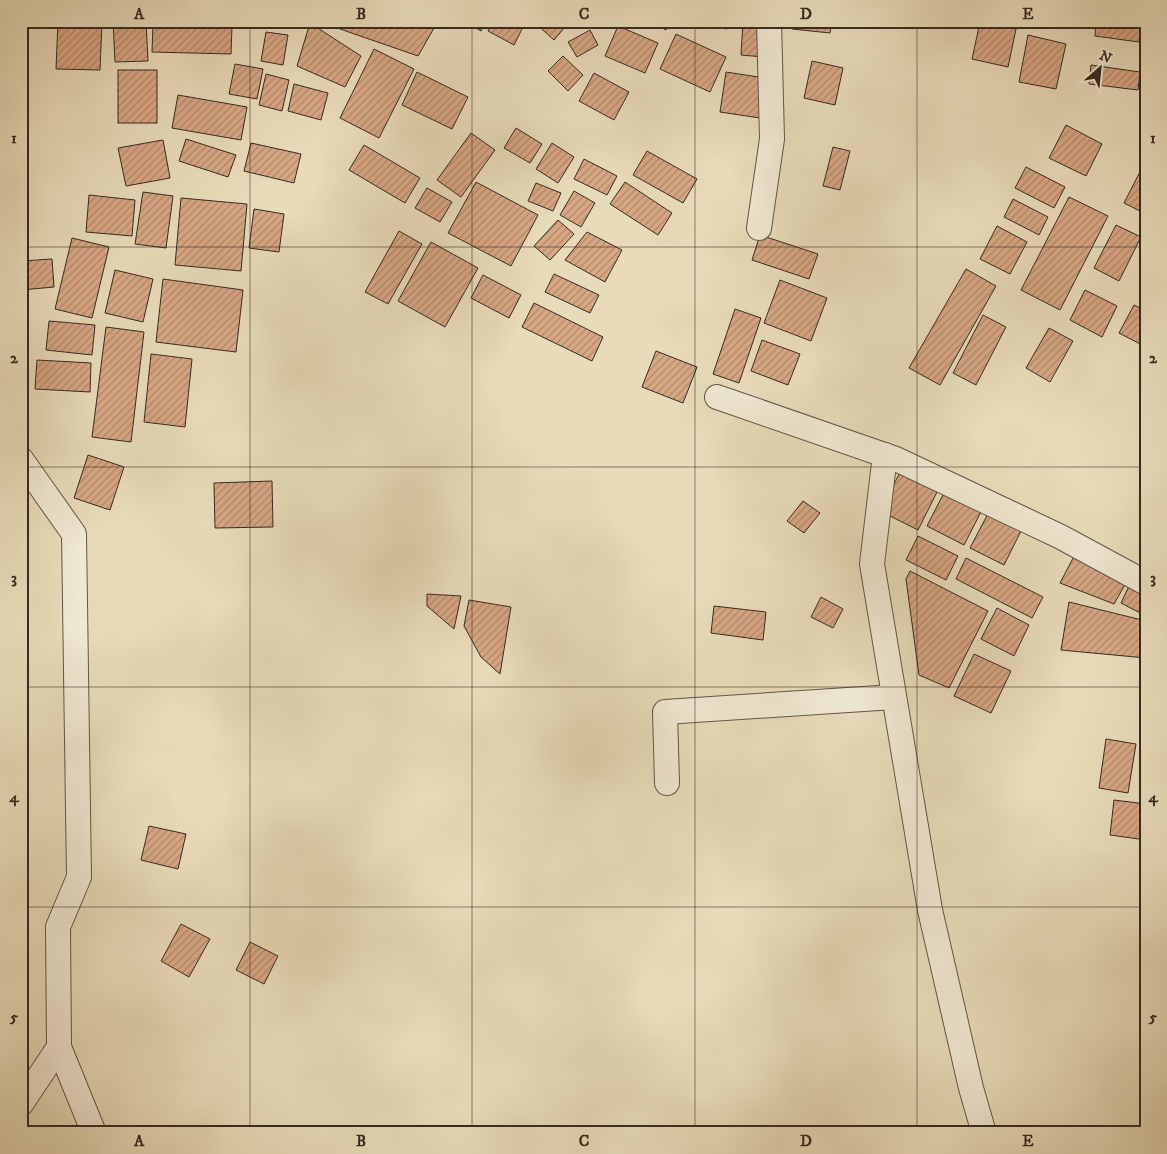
<svg xmlns="http://www.w3.org/2000/svg" width="1167" height="1154" viewBox="0 0 1167 1154" font-family="'IM FELL DW Pica',serif">
  <defs>
    <pattern id="building-hatch" width="6" height="6" patternUnits="userSpaceOnUse" patternTransform="scale(1.25)"><rect width="6" height="6" fill="#d8a784"/><path d="M-1 1l2-2M0 6l6-6M5 7l2-2" fill="none" stroke="#b0886c"/></pattern>
  </defs>
  <rect width="100%" height="100%" fill="#e8dbb9"/>
  <filter id="stains"><feTurbulence type="fractalNoise" baseFrequency=".004" numOctaves="4"/><feColorMatrix values="0 0 0 0 .2 0 0 0 0 .09 0 0 0 0 .02 0 0 0 .5 -.17"/></filter>
  <radialGradient id="worn" r=".72"><stop offset=".6" stop-color="#630" stop-opacity="0"/><stop offset="1" stop-color="#630" stop-opacity=".3"/></radialGradient>
  <g fill="url(#building-hatch)" stroke="#372a22">
    <polygon points="58,21 102,23 100,70 56,69"/>
    <polygon points="113,21 146,21 148,61 115,62"/>
    <polygon points="215,21 238,21 238,25"/>
    <polygon points="317,21 438,21 418,56"/>
    <polygon points="464,21 486,21 481,31"/>
    <polygon points="494,21 526,21 514,45 488,31"/>
    <polygon points="536,21 570,21 554,40 535,23"/>
    <polygon points="649,21 670,21 666,30"/>
    <polygon points="693,21 728,21 727,29 693,23"/>
    <polygon points="743,21 777,21 775,58 741,55"/>
    <polygon points="793,21 832,21 830,33 792,29"/>
    <polygon points="1096,21 1141,21 1139,42 1095,36"/>
    <polygon points="980,22 1016,29 1008,67 972,59"/>
    <polygon points="310,23 361,56 345,87 297,66"/>
    <polygon points="153,24 232,26 231,54 152,52"/>
    <polygon points="618,26 658,43 645,73 605,56"/>
    <polygon points="590,30 598,45 577,57 568,42"/>
    <polygon points="266,32 288,35 283,65 261,61"/>
    <polygon points="676,34 726,57 710,92 660,69"/>
    <polygon points="1028,35 1066,44 1056,89 1019,82"/>
    <polygon points="374,49 414,69 379,138 340,118"/>
    <polygon points="563,56 583,75 568,91 548,71"/>
    <polygon points="812,61 843,68 835,105 804,98"/>
    <polygon points="235,64 263,69 257,99 229,94"/>
    <polygon points="1091,65 1140,72 1138,90 1089,84"/>
    <rect x="118" y="70" width="39" height="53"/>
    <polygon points="417,72 468,97 452,129 402,105"/>
    <polygon points="726,72 765,78 760,118 720,112"/>
    <polygon points="594,73 629,92 614,120 579,101"/>
    <polygon points="266,74 289,80 282,111 259,105"/>
    <polygon points="294,84 328,93 321,120 288,111"/>
    <polygon points="178,95 247,107 241,140 172,128"/>
    <polygon points="1066,125 1102,144 1086,176 1049,158"/>
    <polygon points="516,128 542,144 530,163 504,148"/>
    <polygon points="471,133 495,150 461,197 437,180"/>
    <polygon points="186,139 236,155 228,177 179,161"/>
    <polygon points="163,140 170,178 126,186 118,148"/>
    <polygon points="251,143 301,154 294,183 244,171"/>
    <polygon points="552,143 574,157 558,183 536,169"/>
    <polygon points="364,145 420,178 405,203 349,170"/>
    <polygon points="833,147 850,151 840,190 823,186"/>
    <polygon points="647,151 697,179 683,203 633,175"/>
    <polygon points="584,159 617,176 607,195 574,179"/>
    <polygon points="1146,160 1146,214 1124,203"/>
    <polygon points="1026,167 1065,187 1054,208 1015,188"/>
    <polygon points="476,182 538,215 511,266 448,233"/>
    <polygon points="625,182 672,213 658,235 610,204"/>
    <polygon points="536,183 561,193 553,211 528,201"/>
    <polygon points="427,188 452,202 440,222 415,208"/>
    <polygon points="574,191 595,203 581,227 560,215"/>
    <polygon points="143,192 173,196 166,248 135,244"/>
    <polygon points="89,195 135,200 132,236 86,232"/>
    <polygon points="1069,197 1108,216 1060,310 1021,290"/>
    <polygon points="181,198 247,204 241,271 175,265"/>
    <polygon points="1013,199 1048,217 1039,235 1004,217"/>
    <polygon points="254,209 284,214 279,252 249,248"/>
    <polygon points="558,220 574,234 550,260 534,246"/>
    <polygon points="1116,225 1141,237 1119,281 1094,268"/>
    <polygon points="997,226 1027,242 1010,274 980,259"/>
    <polygon points="399,231 422,244 388,304 365,292"/>
    <polygon points="587,232 622,250 605,282 565,260"/>
    <polygon points="760,235 818,254 809,279 752,260"/>
    <polygon points="72,238 109,247 92,318 55,309"/>
    <polygon points="431,242 478,268 445,327 398,301"/>
    <polygon points="52,259 54,287 21,290 21,261"/>
    <polygon points="966,269 996,286 940,385 909,368"/>
    <polygon points="115,270 153,279 143,322 105,313"/>
    <polygon points="554,274 599,295 590,313 545,292"/>
    <polygon points="483,275 521,295 509,318 471,298"/>
    <polygon points="163,279 243,290 236,352 156,342"/>
    <polygon points="780,280 827,298 811,341 764,323"/>
    <polygon points="1085,290 1117,306 1102,337 1070,320"/>
    <polygon points="534,303 603,337 592,361 522,327"/>
    <polygon points="1134,305 1146,311 1146,338 1142,345 1119,333"/>
    <polygon points="735,309 761,318 739,383 713,374"/>
    <polygon points="983,315 1006,327 976,385 953,373"/>
    <polygon points="49,321 95,325 92,355 46,350"/>
    <polygon points="106,327 144,332 131,442 92,437"/>
    <polygon points="1049,328 1073,341 1050,382 1026,368"/>
    <polygon points="762,340 800,354 788,385 751,371"/>
    <polygon points="656,351 697,367 683,403 642,387"/>
    <polygon points="151,354 192,359 185,427 144,422"/>
    <polygon points="37,360 91,363 90,392 35,389"/>
    <polygon points="88,455 124,467 110,510 74,498"/>
    <polygon points="908,457 945,476 918,530 880,511"/>
    <polygon points="272,481 273,527 215,528 214,483"/>
    <polygon points="949,483 986,502 964,545 927,526"/>
    <polygon points="803,501 820,513 804,533 787,521"/>
    <polygon points="993,504 1026,521 1004,565 970,548"/>
    <polygon points="918,536 958,556 946,580 906,560"/>
    <polygon points="1081,543 1127,581 1114,604 1060,583"/>
    <polygon points="966,558 1043,597 1032,618 956,579"/>
    <polygon points="910,571 988,611 949,688 919,675 906,579"/>
    <polygon points="1130,584 1146,593 1146,616 1121,603"/>
    <polygon points="427,594 461,596 454,629 427,606"/>
    <polygon points="821,597 843,609 833,628 811,617"/>
    <polygon points="469,600 511,607 500,674 481,657 464,626"/>
    <polygon points="1069,602 1146,621 1146,658 1061,650"/>
    <polygon points="714,606 766,612 763,640 711,633"/>
    <polygon points="997,608 1029,625 1014,656 981,639"/>
    <polygon points="974,654 1011,671 991,713 954,696"/>
    <polygon points="1106,739 1136,744 1128,793 1099,788"/>
    <polygon points="1144,739 1146,739 1146,760 1143,759"/>
    <polygon points="1114,800 1146,804 1146,840 1110,835"/>
    <polygon points="149,826 186,834 178,869 141,860"/>
    <polygon points="181,924 210,939 189,977 161,961"/>
    <polygon points="250,942 278,956 264,984 236,970"/>
  </g>
  <g fill="none" stroke-linecap="round" stroke-linejoin="round">
    <defs>
      <g id="minor">
        <polyline points="759,228 772,139 769,21"/>
        <polyline points="717,397 896,459 1061,537 1146,583"/>
        <polyline points="885,455 872,564 930,910 971,1088 984,1133"/>
        <polyline points="21,459 74,534 79,877 58,927 59,1047 94,1133"/>
        <polyline points="667,783 665,712 894,697"/>
        <polyline points="21,1104 59,1047"/>
      </g>
    </defs>
    <use href="#minor" stroke="#635648" stroke-width="26"/>
    <use href="#minor" stroke="#f0e8d2" stroke-width="24"/>
  </g>
  <path fill="none" stroke="#372a22" stroke-width="1" stroke-opacity="0.55" d="M250,21V1133M472,21V1133M695,21V1133M917,21V1133M21,247H1146M21,467H1146M21,687H1146M21,907H1146"/>
  <rect width="1167" height="1154" fill="none" stroke="#e8dbb9" stroke-width="55"/>
  <g transform="translate(1100 68) rotate(27)" stroke="#f0e8d2" stroke-width="4" paint-order="stroke">
  <path d="M0-4L9 19L0 12L-9 19Z" fill="#372a22"/>
  <text y="-8" font-size="14" font-weight="bold" text-anchor="middle" fill="#372a22">N</text>
  </g>
  <rect x="28" y="28" width="1112" height="1098" fill="none" stroke="#372a22" stroke-width="2"/>
  <g font-size="16" text-anchor="middle" font-weight="bold" fill="#372a22">
    <text x="139" y="19">A</text>
    <text x="361" y="19">B</text>
    <text x="584" y="19">C</text>
    <text x="806" y="19">D</text>
    <text x="1028" y="19">E</text>
    <text x="14" y="143">1</text>
    <text x="1153" y="143">1</text>
    <text x="14" y="363">2</text>
    <text x="1153" y="363">2</text>
    <text x="14" y="583">3</text>
    <text x="1153" y="583">3</text>
    <text x="14" y="802">4</text>
    <text x="1153" y="802">4</text>
    <text x="14" y="1022">5</text>
    <text x="1153" y="1022">5</text>
    <text x="139" y="1146">A</text>
    <text x="361" y="1146">B</text>
    <text x="584" y="1146">C</text>
    <text x="806" y="1146">D</text>
    <text x="1028" y="1146">E</text>
  </g>
  <rect width="100%" height="100%" filter="url(#stains)"/>
  <rect width="100%" height="100%" fill="url(#worn)"/>
</svg>
